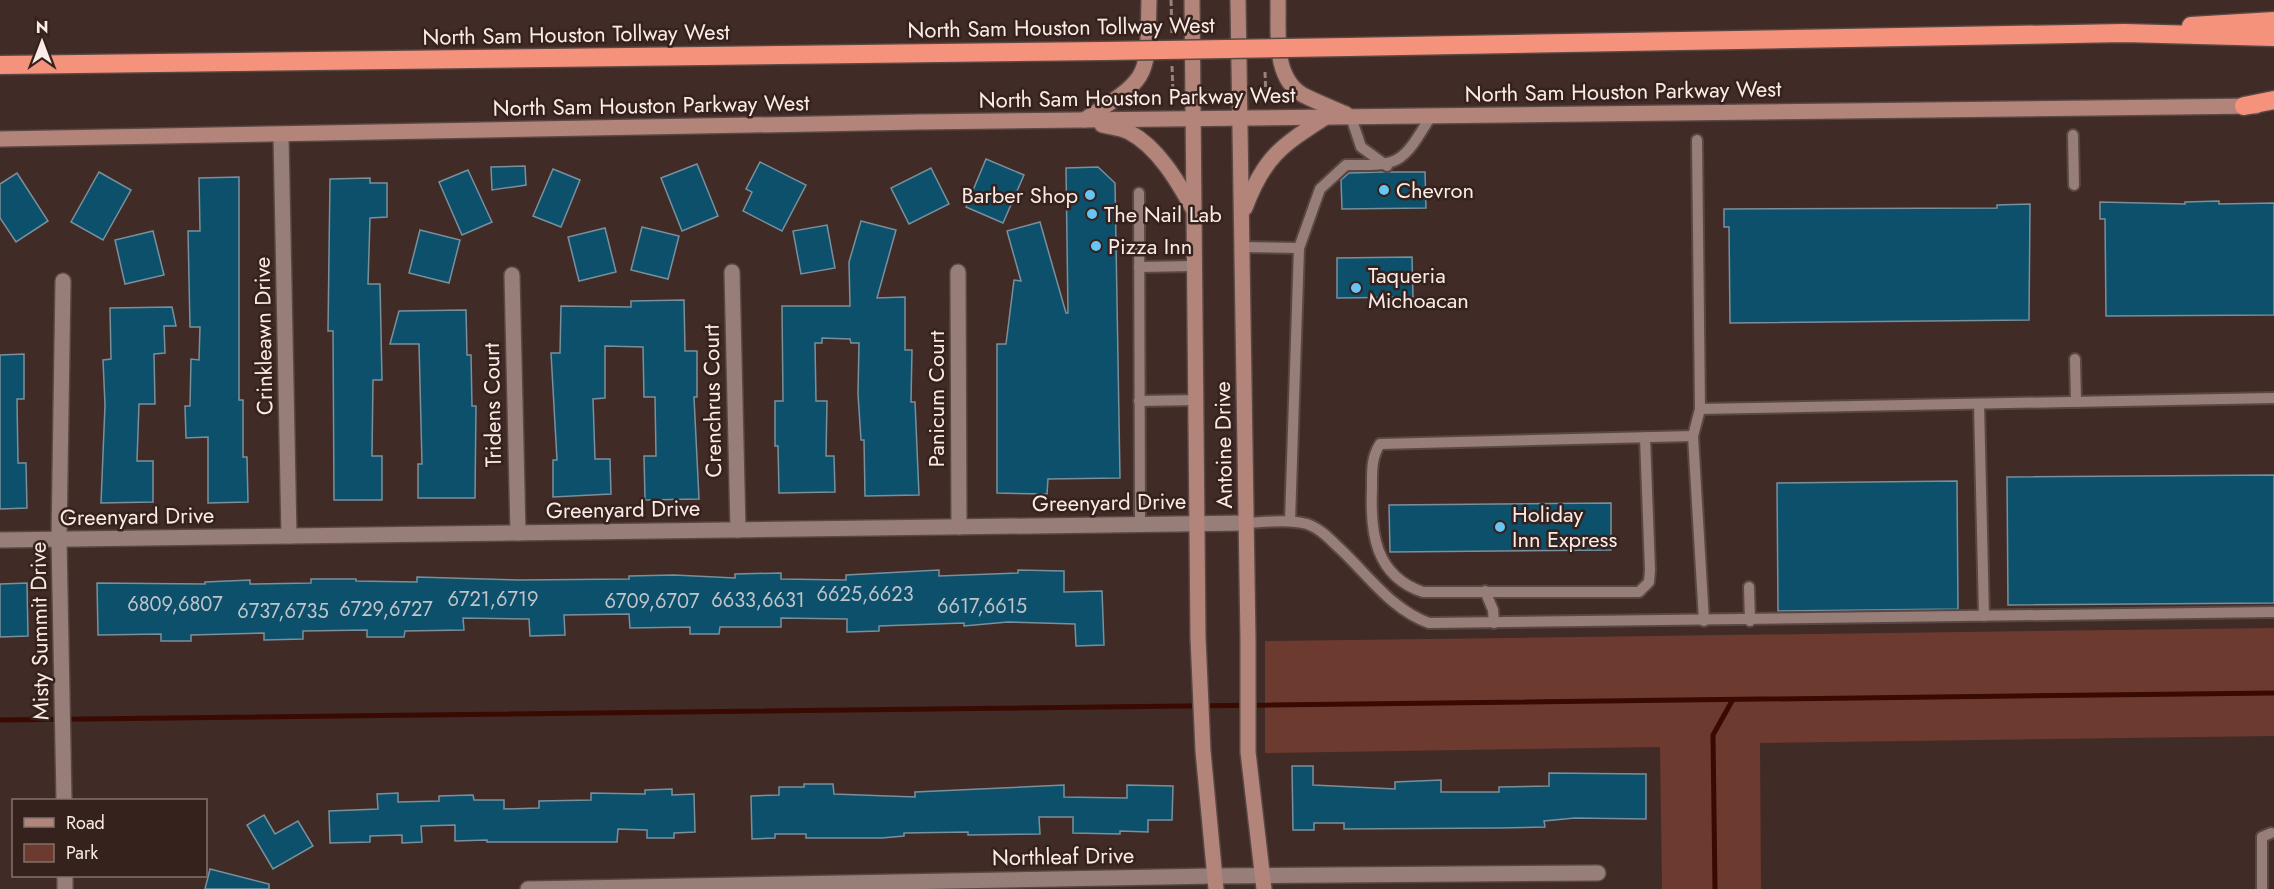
<svg xmlns="http://www.w3.org/2000/svg" width="2274" height="889" viewBox="0 0 2274 889" font-family="Jost,sans-serif">
  <rect width="100%" height="100%" fill="#402b26"/>
  <polygon fill="#6d3a2f" points="2274,628 2274,736 1760,743 1761,889 1662,889 1660,747 1265,753 1265,641"/>
  <g fill="none" stroke-linecap="round" stroke-linejoin="round">
    <g stroke="#390a02" stroke-width="5">
      <polyline points="0,720 2274,693"/>
      <polyline points="1715,889 1713,735 1732,701"/>
    </g>
  </g>
  <g fill="#0d506b" stroke="#79909c" stroke-width="1.5">
    <polygon points="986,159 1024,175 1003,223 966,207"/>
    <polygon points="760,162 806,185 782,231 743,211 752,192 746,189"/>
    <polygon points="697,164 718,216 682,231 661,178"/>
    <polygon points="525,166 526,185 492,190 491,167"/>
    <polygon points="1098,167 1115,183 1120,478 1048,479 1047,494 997,493 997,344 1006,344 1014,280 1021,281 1007,231 1040,222 1066,313 1068,313 1066,168"/>
    <polygon points="931,168 949,204 909,224 891,188"/>
    <polygon points="553,169 580,180 561,227 533,216"/>
    <polygon points="468,170 492,222 462,235 439,182"/>
    <polygon points="99,172 131,190 103,240 71,222"/>
    <polygon points="1383,172 1425,172 1426,208 1342,209 1341,180 1349,173"/>
    <polygon points="17,173 48,221 16,242 0,218 0,184"/>
    <polygon points="239,177 239,400 243,400 243,457 247,457 248,502 208,503 208,437 186,438 185,406 190,406 191,359 199,360 200,327 190,327 188,231 200,231 199,178"/>
    <polygon points="370,178 370,183 387,183 387,217 370,218 368,284 380,284 382,380 373,380 372,456 382,456 382,500 334,500 333,331 328,331 330,179"/>
    <polygon points="2219,201 2219,204 2274,203 2274,315 2106,316 2105,219 2100,219 2100,202 2185,204 2185,202"/>
    <polygon points="2030,204 2029,320 1730,323 1729,227 1724,227 1724,209 1997,208 1997,205"/>
    <polygon points="861,221 896,230 877,298 905,297 905,350 912,350 911,402 915,402 919,495 865,496 864,440 861,440 858,394 859,343 851,343 850,339 822,338 822,343 815,343 816,401 827,401 826,456 834,456 835,492 779,493 778,446 775,446 775,401 783,401 782,306 850,306 849,262"/>
    <polygon points="827,225 835,268 801,274 793,231"/>
    <polygon points="642,227 679,236 668,279 631,270"/>
    <polygon points="605,228 616,272 579,281 568,237"/>
    <polygon points="420,230 460,240 449,283 409,273"/>
    <polygon points="153,231 164,275 125,284 115,240"/>
    <polygon points="1412,257 1413,297 1337,298 1337,258"/>
    <polygon points="684,300 685,351 697,351 697,397 694,397 699,499 645,500 644,456 656,456 655,397 644,397 643,347 605,346 605,398 593,399 595,459 610,459 611,494 553,497 553,460 557,460 551,353 560,353 561,306 631,307 631,301"/>
    <polygon points="172,307 176,326 164,326 165,353 154,354 155,404 139,404 137,461 153,461 153,502 101,503 105,405 103,360 111,359 110,308"/>
    <polygon points="466,310 467,355 471,355 472,406 476,406 475,498 418,498 418,464 422,464 419,344 390,344 399,311"/>
    <polygon points="24,354 24,399 17,399 18,463 26,463 27,508 0,509 0,355"/>
    <polygon points="2274,475 2274,603 2008,605 2007,477"/>
    <polygon points="1957,481 1958,609 1778,611 1777,483"/>
    <polygon points="1611,503 1611,550 1390,552 1389,505"/>
    <polygon points="939,570 939,576 1018,573 1018,570 1064,571 1064,592 1102,591 1104,645 1076,646 1075,624 1008,622 964,626 964,623 879,626 879,631 847,632 847,619 781,618 781,627 720,627 719,634 690,634 690,627 630,628 629,614 564,615 565,635 530,636 529,619 463,618 464,630 405,631 404,637 367,637 367,630 303,631 303,639 264,640 264,633 191,635 191,641 161,641 161,634 98,635 97,583 205,584 205,582 250,580 250,584 311,583 311,579 356,579 356,581 417,582 417,577 520,580 629,579 629,576 674,575 735,578 735,574 781,573 781,579 846,580 846,575"/>
    <polygon points="27,583 28,636 0,637 0,584"/>
    <polygon points="1292,766 1313,766 1313,785 1395,789 1395,782 1441,780 1441,792 1499,792 1499,787 1549,786 1549,773 1646,774 1646,819 1575,818 1544,821 1545,827 1499,828 1344,829 1344,823 1314,823 1314,830 1293,830"/>
    <polygon points="804,784 833,784 834,794 915,797 915,792 1064,785 1064,797 1127,798 1127,785 1173,786 1172,820 1148,820 1148,832 1120,831 1120,834 1073,833 1073,817 1039,817 1040,834 968,835 968,832 904,833 904,836 882,838 806,838 806,834 775,834 775,838 752,839 751,796 779,795 779,787 804,787"/>
    <polygon points="672,789 672,795 694,794 695,832 674,833 674,838 647,838 647,830 618,829 617,842 487,842 487,840 455,841 455,825 421,826 422,842 402,843 402,835 370,836 370,842 330,843 329,811 378,809 377,794 398,793 398,802 439,801 439,796 473,795 474,800 504,800 504,809 539,808 539,801 591,800 591,793 645,794 645,790"/>
    <polygon points="264,815 275,834 298,821 313,846 273,869 247,825"/>
    <polygon points="210,869 269,884 269,889 205,889"/>
  </g>
  <g fill="none" stroke-linecap="round" stroke-linejoin="round">
    <defs>
      <g id="service">
        <polyline points="1351,117 1361,147 1387,166"/>
        <polyline points="2073,135 2074,185"/>
        <polyline points="1697,140 1700,409 1693,436 1704,621"/>
        <polyline points="1139,193 1140,524"/>
        <path d="M1243,247L1299,248L1320,189L1346,165C1402,166 1402,163 1431,116"/>
        <polyline points="1139,267 1194,266"/>
        <polyline points="2075,359 2076,402"/>
        <polyline points="1139,401 1196,400"/>
        <polyline points="1979,404 1984,616"/>
        <polyline points="1700,409 2274,398"/>
        <path d="M1645,437L1650,570L1649,582L1639,592H1423C1375,576 1370,532 1372,489C1372,472 1371,458 1380,444L1693,436"/>
        <polyline points="1290,521 1299,248"/>
        <path d="M1247,523C1266,522 1288,519 1307,524C1319,528 1329,538 1337,546C1367,573 1390,609 1429,623L2274,612"/>
        <polyline points="1749,587 1750,621"/>
        <polyline points="1485,591 1493,610 1494,623"/>
        <polyline points="2262,889 2262,837 2271,833"/>
      </g>
      <g id="minor">
        <polyline points="281,135 289,536"/>
        <polyline points="732,272 738,530"/>
        <polyline points="958,272 959,527"/>
        <polyline points="512,275 518,533"/>
        <polyline points="63,281 59,539 64,800"/>
        <polyline points="0,540 1247,523"/>
        <polyline points="65,876 65,889"/>
        <polyline points="528,889 1214,876 1598,873"/>
      </g>
      <g id="secondary">
        <polyline points="1192,0 1198,638 1203,751 1216,889"/>
        <polyline points="1238,0 1248,640 1248,752 1264,889"/>
        <path d="M1278,0C1279,31 1272,77 1303,95C1317,102 1332,108 1346,114"/>
        <path d="M1084,120C1152,76 1147,79 1149,0"/>
        <path d="M1102,125C1110,127 1121,128 1129,132C1158,147 1178,182 1193,209"/>
        <polyline points="0,139 918,122 2256,106"/>
        <path d="M1245,208C1264,157 1281,146 1326,117"/>
      </g>
      <g id="motorway">
        <polyline points="2191,26 2274,21"/>
        <polyline points="1348,47 2124,33 2274,37"/>
        <polyline points="0,65 1103,51"/>
        <polyline points="2244,106 2274,100"/>
      </g>
    </defs>
    <use href="#service" stroke="#594743" stroke-width="14"/>
    <use href="#minor" stroke="#594743" stroke-width="18"/>
    <use href="#secondary" stroke="#594743" stroke-width="18"/>
    <use href="#motorway" stroke="#594743" stroke-width="21"/>
    <g stroke="#96837f" stroke-width="3" stroke-dasharray="6 3" stroke-linecap="butt">
      <polyline points="1171,0 1172,33"/>
      <polyline points="1172,66 1173,92"/>
      <polyline points="1265,72 1266,97"/>
    </g>
    <use href="#service" stroke="#977e78" stroke-width="10"/>
    <use href="#minor" stroke="#977e78" stroke-width="15"/>
    <use href="#secondary" stroke="#b38479" stroke-width="15"/>
    <use href="#motorway" stroke="#f5927b" stroke-width="18"/>
    <defs>
      <polyline id="motorway-bridge" points="1103,51 1348,47"/>
    </defs>
    <use href="#motorway-bridge" stroke="#594743" stroke-width="21" stroke-linecap="butt"/>
    <use href="#motorway-bridge" stroke="#f5927b" stroke-width="18"/>
  </g>
  <g fill="#68c4f0" stroke="#36221d" stroke-width="2">
    <circle cx="1384" cy="190" r="6"/>
    <circle cx="1090" cy="195" r="6"/>
    <circle cx="1092" cy="214" r="6"/>
    <circle cx="1096" cy="246" r="6"/>
    <circle cx="1356" cy="288" r="6"/>
    <circle cx="1500" cy="527" r="6"/>
  </g>
  <g text-anchor="middle" stroke-width="5" stroke-linejoin="round" paint-order="stroke">
    <g font-size="20" fill="#bfc4c9">
      <text x="865" y="601">6625,6623</text>
      <text x="493" y="606">6721,6719</text>
      <text x="758" y="607">6633,6631</text>
      <text x="652" y="608">6709,6707</text>
      <text x="175" y="611">6809,6807</text>
      <text x="982" y="613">6617,6615</text>
      <text x="386" y="616">6729,6727</text>
      <text x="283" y="618">6737,6735</text>
    </g>
    <g font-size="22" fill="#faebe8" stroke="#36221d">
      <text transform="translate(1061 27) rotate(-1)" y="8">North Sam Houston Tollway West</text>
      <text transform="translate(576 34) rotate(-1)" y="8">North Sam Houston Tollway West</text>
      <text transform="translate(1623 91) rotate(-1)" y="8">North Sam Houston Parkway West</text>
      <text transform="translate(1137 97) rotate(-1)" y="8">North Sam Houston Parkway West</text>
      <text transform="translate(651 105) rotate(-1)" y="8">North Sam Houston Parkway West</text>
      <text transform="translate(263 336) rotate(-91)" y="8">Crinkleawn Drive</text>
      <text transform="translate(936 399) rotate(-90)" y="8">Panicum Court</text>
      <text transform="translate(712 401) rotate(-91)" y="8">Crenchrus Court</text>
      <text transform="translate(492 405) rotate(-91)" y="8">Tridens Court</text>
      <text transform="translate(1223 445) rotate(-91)" y="8">Antoine Drive</text>
      <text transform="translate(1109 502) rotate(-1)" y="8">Greenyard Drive</text>
      <text transform="translate(623 509) rotate(-1)" y="8">Greenyard Drive</text>
      <text transform="translate(137 516) rotate(-1)" y="8">Greenyard Drive</text>
      <text transform="translate(39 631) rotate(-91)" y="8">Misty Summit Drive</text>
      <text transform="translate(1063 856) rotate(-1)" y="8">Northleaf Drive</text>
    </g>
    <g font-size="22" fill="#faebe8" stroke="#36221d" text-anchor="start">
      <text x="1396" y="198">Chevron</text>
      <text x="1078" y="203" text-anchor="end">Barber Shop</text>
      <text x="1104" y="222">The Nail Lab</text>
      <text x="1108" y="254">Pizza Inn</text>
      <text x="1368" y="283">Taqueria<tspan x="1368" dy="25">Michoacan</tspan></text>
      <text x="1512" y="522">Holiday<tspan x="1512" dy="25">Inn Express</tspan></text>
    </g>
  </g>
  <rect x="12" y="799" width="195" height="78" fill="#36221d" stroke="#84726e" stroke-width="1.5"/>
  <rect x="24" y="818" width="30" height="9" fill="#b38479" stroke="#84726e" stroke-width="1.5"/>
  <text x="66" y="829" font-size="18" fill="#faebe8">Road</text>
  <rect x="24" y="844" width="30" height="18" fill="#6d3a2f" stroke="#84726e" stroke-width="1.5"/>
  <text x="66" y="859" font-size="18" fill="#faebe8">Park</text>
  <g transform="translate(42 42)" stroke="#36221d" stroke-width="4.5" paint-order="stroke">
  <path d="M0-4.5L10 22L0 15L-10 22Z" fill="#faebe8"/>
  <text y="-9" font-size="16" font-weight="bold" text-anchor="middle" fill="#faebe8">N</text>
  </g>
</svg>
